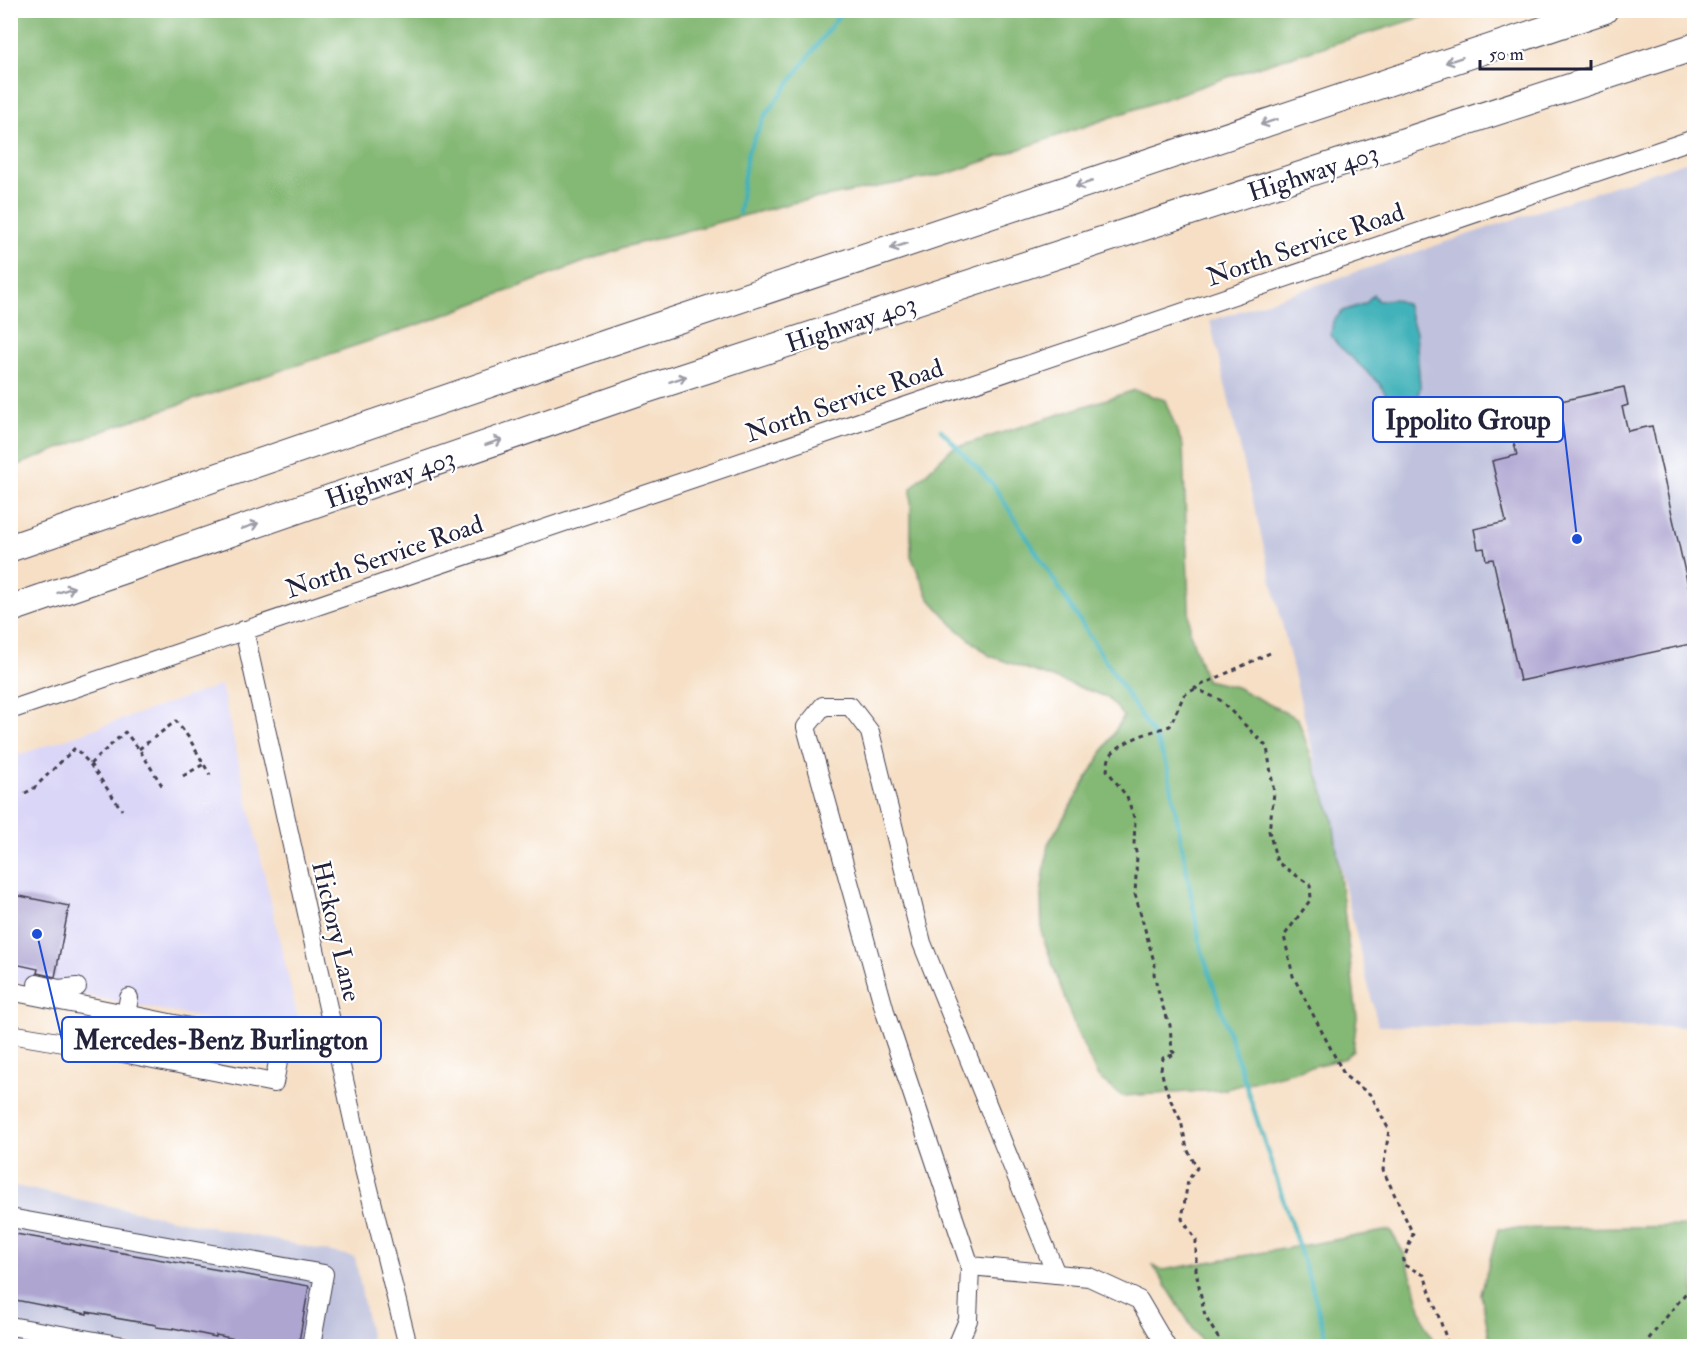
<svg xmlns="http://www.w3.org/2000/svg" width="1705" height="1357" viewBox="0 0 1705 1357" font-family="'IM FELL Double Pica',serif">
  <rect width="100%" height="100%" fill="#fff"/>
  <filter id="ink" filterUnits="userSpaceOnUse"><feTurbulence type="fractalNoise" baseFrequency=".0167" numOctaves="2"/><feDisplacementMap in="SourceGraphic" scale="12" xChannelSelector="R" yChannelSelector="G"/><feConvolveMatrix kernelMatrix="1 2 1 2 8 2 1 2 1" color-interpolation-filters="sRGB"/></filter>
  <filter id="wash" filterUnits="userSpaceOnUse"><feTurbulence type="fractalNoise" baseFrequency=".008" numOctaves="4" result="noise"/><feDisplacementMap in="SourceGraphic" scale="24" xChannelSelector="R" yChannelSelector="G"/><feGaussianBlur stdDeviation="1.35" result="paint"/><feColorMatrix in="noise" values="0 0 0 0 0 0 0 0 0 0 0 0 0 0 0 0 0 1.4 0 .05"/><feComposite in="paint" operator="in"/></filter>
  <g filter="url(#wash)">
    <rect width="100%" height="100%" fill="#f6dfc5"/>
    <polygon fill="#dad6f7" points="221,685 302,1037 11,981 10,758"/>
    <g fill="#c0c2dd">
      <polygon points="1694,159 1694,1027 1378,1026 1210,321"/>
      <polygon points="10,1185 355,1257 372,1346 11,1346"/>
    </g>
    <g fill="#84b874" stroke="#536d58" stroke-width="1.5">
      <polygon points="11,10 1443,10 1443,11 1266,64 947,174 792,203 621,248 423,323 124,423 11,468"/>
      <polygon points="1135,390 1165,400 1183,446 1190,633 1206,680 1236,687 1298,719 1333,819 1357,1017 1353,1050 1345,1058 1222,1090 1122,1096 1098,1077 1075,1028 1042,934 1041,895 1048,844 1124,716 1107,697 990,656 956,628 929,598 911,556 911,488 951,449"/>
      <polygon points="1694,1226 1694,1346 1491,1346 1481,1294 1498,1229"/>
      <polygon points="1390,1230 1405,1255 1426,1326 1436,1346 1204,1346 1153,1265 1163,1270"/>
    </g>
    <polygon fill="#42b2ba" stroke="#326a7a" stroke-width="1.5" points="1373,294 1378,301 1394,299 1406,304 1416,332 1420,387 1417,401 1399,416 1379,383 1337,344 1331,335 1333,321 1343,311 1366,303"/>
    <g fill="none" stroke-linecap="round" stroke-linejoin="round">
      <g stroke="#42b2ba" stroke-width="4.5">
        <polyline points="739,213 747,154 765,116 843,10"/>
        <polyline points="941,430 994,486 1158,743 1168,770 1201,948 1314,1294 1328,1346"/>
      </g>
    </g>
    <g id="blocks">
      <g fill="#aea5d1">
        <polygon points="1624,387 1628,405 1622,407 1628,431 1652,426 1695,616 1695,643 1520,681 1493,559 1486,560 1484,548 1478,549 1474,529 1506,522 1492,461 1517,455 1511,432 1506,433 1502,414"/>
        <polygon points="10,894 69,906 55,977 37,973 38,969 10,963"/>
        <polygon points="10,1233 309,1286 298,1347 282,1347 259,1342 258,1344 216,1335 216,1337 173,1328 173,1329 156,1327 156,1325 115,1318 115,1317 87,1312 87,1314 10,1299"/>
      </g>
    </g>
  </g>
  <g filter="url(#ink)">
    <use href="#blocks" fill-opacity="0" stroke="#423e50" stroke-width="1.5"/>
    <g fill="none" stroke-linecap="round" stroke-linejoin="round">
      <defs>
        <g id="minor">
          <polyline points="244,630 363,1165 408,1346"/>
          <polyline points="10,710 1694,139"/>
          <polyline points="37,984 59,989 77,987"/>
          <polyline points="10,991 126,1014 129,998"/>
          <polygon points="126,1014 281,1046 274,1083 118,1052"/>
          <polyline points="10,1034 118,1052"/>
          <polyline points="10,1218 324,1274 311,1346"/>
          <polyline points="970,1266 1089,1277 1139,1300 1166,1346"/>
          <polyline points="10,1326 124,1346"/>
          <polyline points="957,1346 968,1320 970,1266 886,1015 806,727 823,706 850,706 870,732 922,943 1056,1274"/>
        </g>
        <g id="highway">
          <polyline points="10,548 611,342 1604,10"/>
          <polyline points="10,609 638,392 1694,47"/>
        </g>
      </defs>
      <use href="#minor" stroke="#423e50" stroke-width="20"/>
      <use href="#highway" stroke="#423e50" stroke-width="29"/>
      <g stroke="#423e50" stroke-width="3" stroke-dasharray="4.5 4.5" stroke-linecap="butt">
        <polyline points="1270,653 1195,688 1220,700 1267,747 1274,793 1269,831 1277,862 1310,885 1311,899 1284,936 1293,976 1345,1076 1371,1095 1389,1130 1383,1170 1413,1234 1402,1264 1424,1275 1449,1346"/>
        <path d="M1195,689L1184,695L1170,726C1153,731 1120,741 1110,756C1108,760 1108,766 1107,770L1127,797L1135,820L1134,845L1137,855L1135,894L1155,965L1154,974L1162,1005L1170,1025L1172,1051L1176,1054L1163,1058L1161,1069L1164,1082L1169,1097L1181,1121L1187,1149L1197,1168L1188,1180L1182,1219L1196,1240V1271L1205,1316L1223,1346"/>
        <polyline points="139,749 176,721 189,738 210,775"/>
        <polyline points="90,764 125,732 139,749 163,787"/>
        <polyline points="183,776 204,764"/>
        <polyline points="25,793 33,789 75,748 90,764 122,810"/>
        <polyline points="1643,1346 1694,1283"/>
      </g>
      <use href="#minor" stroke="#fff" stroke-width="18"/>
      <use href="#highway" stroke="#fff" stroke-width="27"/>
    </g>
    <defs><path id="oneway-shaft" d="M-6 0H5M1.5-3L5.5 0L1.5 3" fill="none" stroke-width="1.6" stroke-linecap="round" stroke-linejoin="round" transform="scale(1.5)"/></defs>
    <g stroke="#9c9ca7">
      <use href="#oneway-shaft" transform="translate(1454 60) rotate(162)"/>
      <use href="#oneway-shaft" transform="translate(1269 122) rotate(162)"/>
      <use href="#oneway-shaft" transform="translate(1084 184) rotate(162)"/>
      <use href="#oneway-shaft" transform="translate(899 246) rotate(162)"/>
      <use href="#oneway-shaft" transform="translate(678 379) rotate(-18)"/>
      <use href="#oneway-shaft" transform="translate(494 442) rotate(-19)"/>
      <use href="#oneway-shaft" transform="translate(250 526) rotate(-19)"/>
      <use href="#oneway-shaft" transform="translate(66 590) rotate(-19)"/>
    </g>
  </g>
  <g text-anchor="middle" stroke-width="4.5" stroke-linejoin="round" paint-order="stroke">
    <g font-size="26" fill="#22223b" stroke="#fff">
      <text transform="translate(1313 172) rotate(-18)" y="9">Highway 403</text>
      <text transform="translate(1305 244) rotate(-19)" y="9">North Service Road</text>
      <text transform="translate(851 323) rotate(-18)" y="9">Highway 403</text>
      <text transform="translate(844 400) rotate(-19)" y="9">North Service Road</text>
      <text transform="translate(390 478) rotate(-19)" y="9">Highway 403</text>
      <text transform="translate(384 556) rotate(-19)" y="9">North Service Road</text>
      <text transform="translate(337 931) rotate(77)" y="9">Hickory Lane</text>
    </g>
  </g>
  <path fill="none" stroke="#1d4ed8" stroke-width="2" d="M1577 539L1563 420M37 934L62 1040"/>
  <g fill="#1d4ed8" stroke="#fff" stroke-width="2">
    <circle cx="1577" cy="539" r="6"/>
    <circle cx="37" cy="934" r="6"/>
  </g>
  <g fill="#fff" stroke="#1d4ed8" stroke-width="2">
    <rect x="1373" y="397" width="190" height="45" rx="6"/>
    <rect x="62" y="1017" width="319" height="45" rx="6"/>
  </g>
  <g font-size="27" text-anchor="middle" font-weight="bold" fill="#22223b">
    <text x="1468" y="429">Ippolito Group</text>
    <text x="221" y="1049">Mercedes-Benz Burlington</text>
  </g>
  <rect width="1705" height="1357" fill="none" stroke="#fff" stroke-width="36"/>
  <path d="M1480 60v9h111v-9" fill="none" stroke="#22223b" stroke-width="3"/>
  <text x="1489" y="60" font-size="18" fill="#22223b" stroke="#ffffff" stroke-width="4.5" paint-order="stroke">50 m</text>
</svg>
